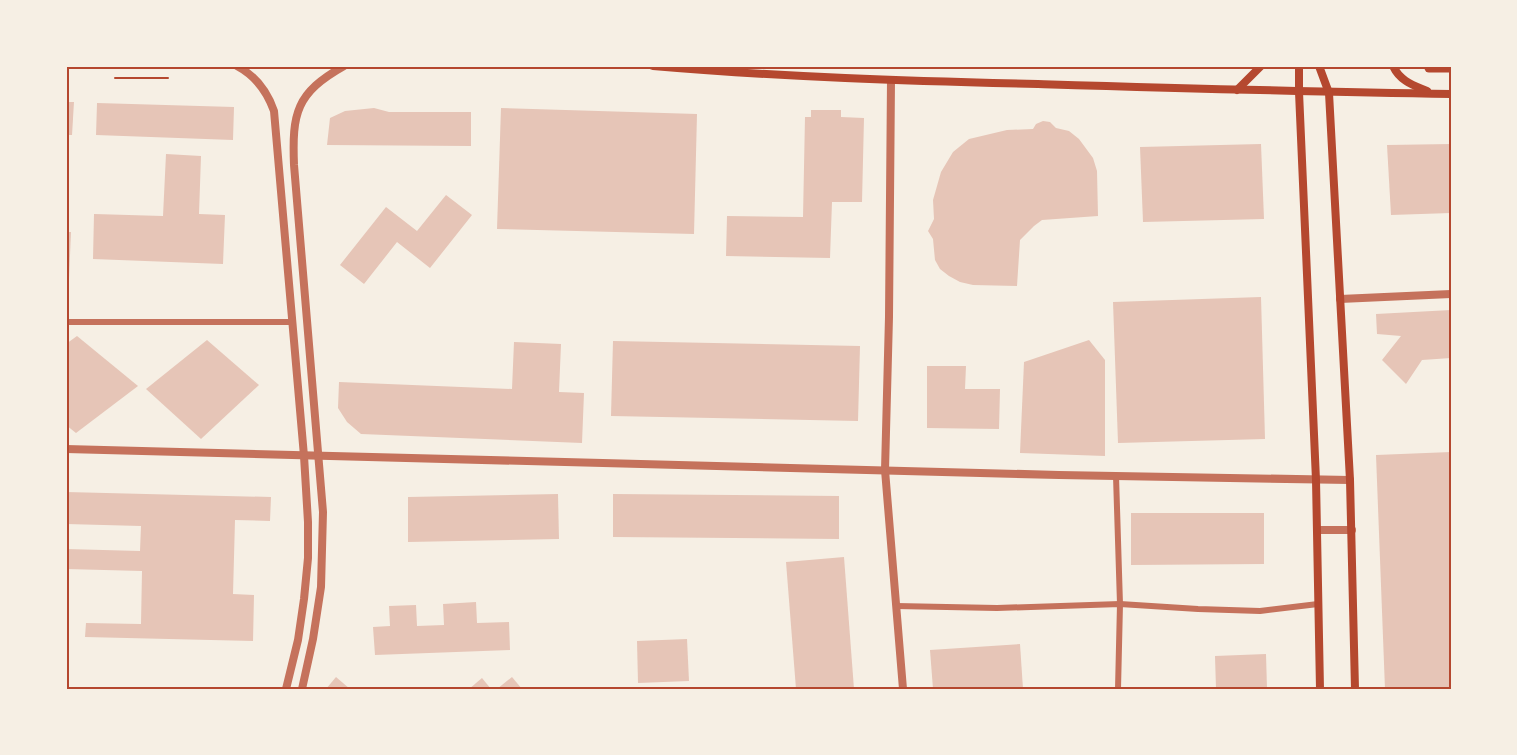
<svg xmlns="http://www.w3.org/2000/svg" width="1517" height="755" viewBox="0 0 1517 755" font-family="'Titillium Web',sans-serif">
  <rect width="100%" height="100%" fill="#f6efe4"/>
  <g fill="#e6c5b7">
    <polygon points="66,102 74,102 72,135 66,135"/>
    <polygon points="97,103 234,107 233,140 96,135"/>
    <polygon points="374,108 389,112 471,112 471,146 327,145 330,118 345,111"/>
    <polygon points="501,108 697,114 694,234 497,229"/>
    <polygon points="811,110 841,110 841,117 864,118 862,202 832,202 830,258 726,256 727,216 803,217 805,117 811,117"/>
    <polygon points="1043,121 1050,122 1056,128 1069,131 1079,139 1093,158 1097,171 1098,216 1042,220 1034,226 1020,240 1017,286 973,285 960,282 949,276 940,269 935,260 933,239 928,231 934,219 933,200 941,172 953,152 969,139 1007,130 1033,129 1036,124"/>
    <polygon points="1261,144 1264,219 1143,222 1140,147"/>
    <polygon points="1451,144 1451,213 1391,215 1387,145"/>
    <polygon points="166,154 201,156 199,214 225,215 223,264 93,259 94,214 163,216"/>
    <polygon points="446,195 472,215 430,268 397,242 364,284 340,265 386,207 417,231"/>
    <polygon points="66,232 71,232 69,279 66,279"/>
    <polygon points="1261,297 1265,439 1118,443 1113,302"/>
    <polygon points="1451,310 1451,358 1422,360 1406,384 1382,360 1401,336 1377,334 1376,314"/>
    <polygon points="77,336 138,386 76,433 66,425 66,344"/>
    <polygon points="207,340 259,385 201,439 146,389"/>
    <polygon points="1089,340 1105,360 1105,456 1020,453 1024,362"/>
    <polygon points="613,341 860,346 858,421 611,416"/>
    <polygon points="514,342 561,344 559,392 584,393 582,443 361,434 347,422 338,408 339,382 512,389"/>
    <polygon points="927,366 966,366 965,389 1000,389 999,429 927,428"/>
    <polygon points="1451,452 1451,689 1385,689 1376,455"/>
    <polygon points="66,492 271,497 270,521 235,520 233,594 254,595 253,641 85,637 86,623 141,624 142,571 66,569 66,549 140,551 141,526 66,524"/>
    <polygon points="558,494 559,539 408,542 408,497"/>
    <polygon points="613,494 839,496 839,539 613,537"/>
    <polygon points="1131,513 1264,513 1264,564 1131,565"/>
    <polygon points="844,557 854,689 796,689 786,562"/>
    <polygon points="476,602 477,623 509,622 510,650 375,655 373,627 390,626 389,606 416,605 417,626 444,625 443,604"/>
    <polygon points="687,639 689,681 638,683 637,641"/>
    <polygon points="1020,644 1023,689 933,689 930,650"/>
    <polygon points="1266,654 1267,689 1216,689 1215,656"/>
    <polygon points="336,677 350,689 326,689"/>
    <polygon points="512,677 522,689 497,689"/>
    <polygon points="482,678 491,689 469,689"/>
  </g>
  <g fill="none" stroke-linecap="round" stroke-linejoin="round">
    <polyline stroke="#b5482f" stroke-width="2" points="115,78 168,78"/>
    <g stroke="#c5725c" stroke-width="6">
      <polyline points="66,322 293,322"/>
      <polyline points="1116,476 1120,604 1118,689"/>
      <polyline points="896,606 997,608 1120,604 1198,609 1260,611 1318,604"/>
    </g>
    <g stroke="#c5725c" stroke-width="8">
      <path d="M237,66C256,76 267,91 274,111L304,456L308,522V558L304,599L298,640L286,689"/>
      <polyline points="891,80 889,317 885,470 903,689"/>
      <polyline points="1340,299 1451,294"/>
      <polyline points="66,449 1059,475 1350,480"/>
      <polyline points="1317,530 1352,530"/>
      <path d="M302,689L313,639L321,587L323,512L294,165C292,113 296,93 344,66"/>
    </g>
    <g stroke="#b5482f" stroke-width="8">
      <path d="M653,66C781,77 909,81 1038,84C1176,88 1313,92 1451,94"/>
      <polyline points="1299,66 1299,92 1316,480 1320,689"/>
      <polyline points="1319,66 1329,93 1350,480 1355,689"/>
      <path d="M1393,66C1400,81 1413,85 1427,91"/>
      <polyline points="1237,90 1261,66"/>
    </g>
    <polyline stroke="#b5482f" stroke-width="9" points="1429,68 1451,68"/>
  </g>
  <rect width="1517" height="755" fill="none" stroke="#f6efe4" stroke-width="135"/>
  <rect x="68" y="68" width="1382" height="620" fill="none" stroke="#b5482f" stroke-width="2"/>
</svg>
